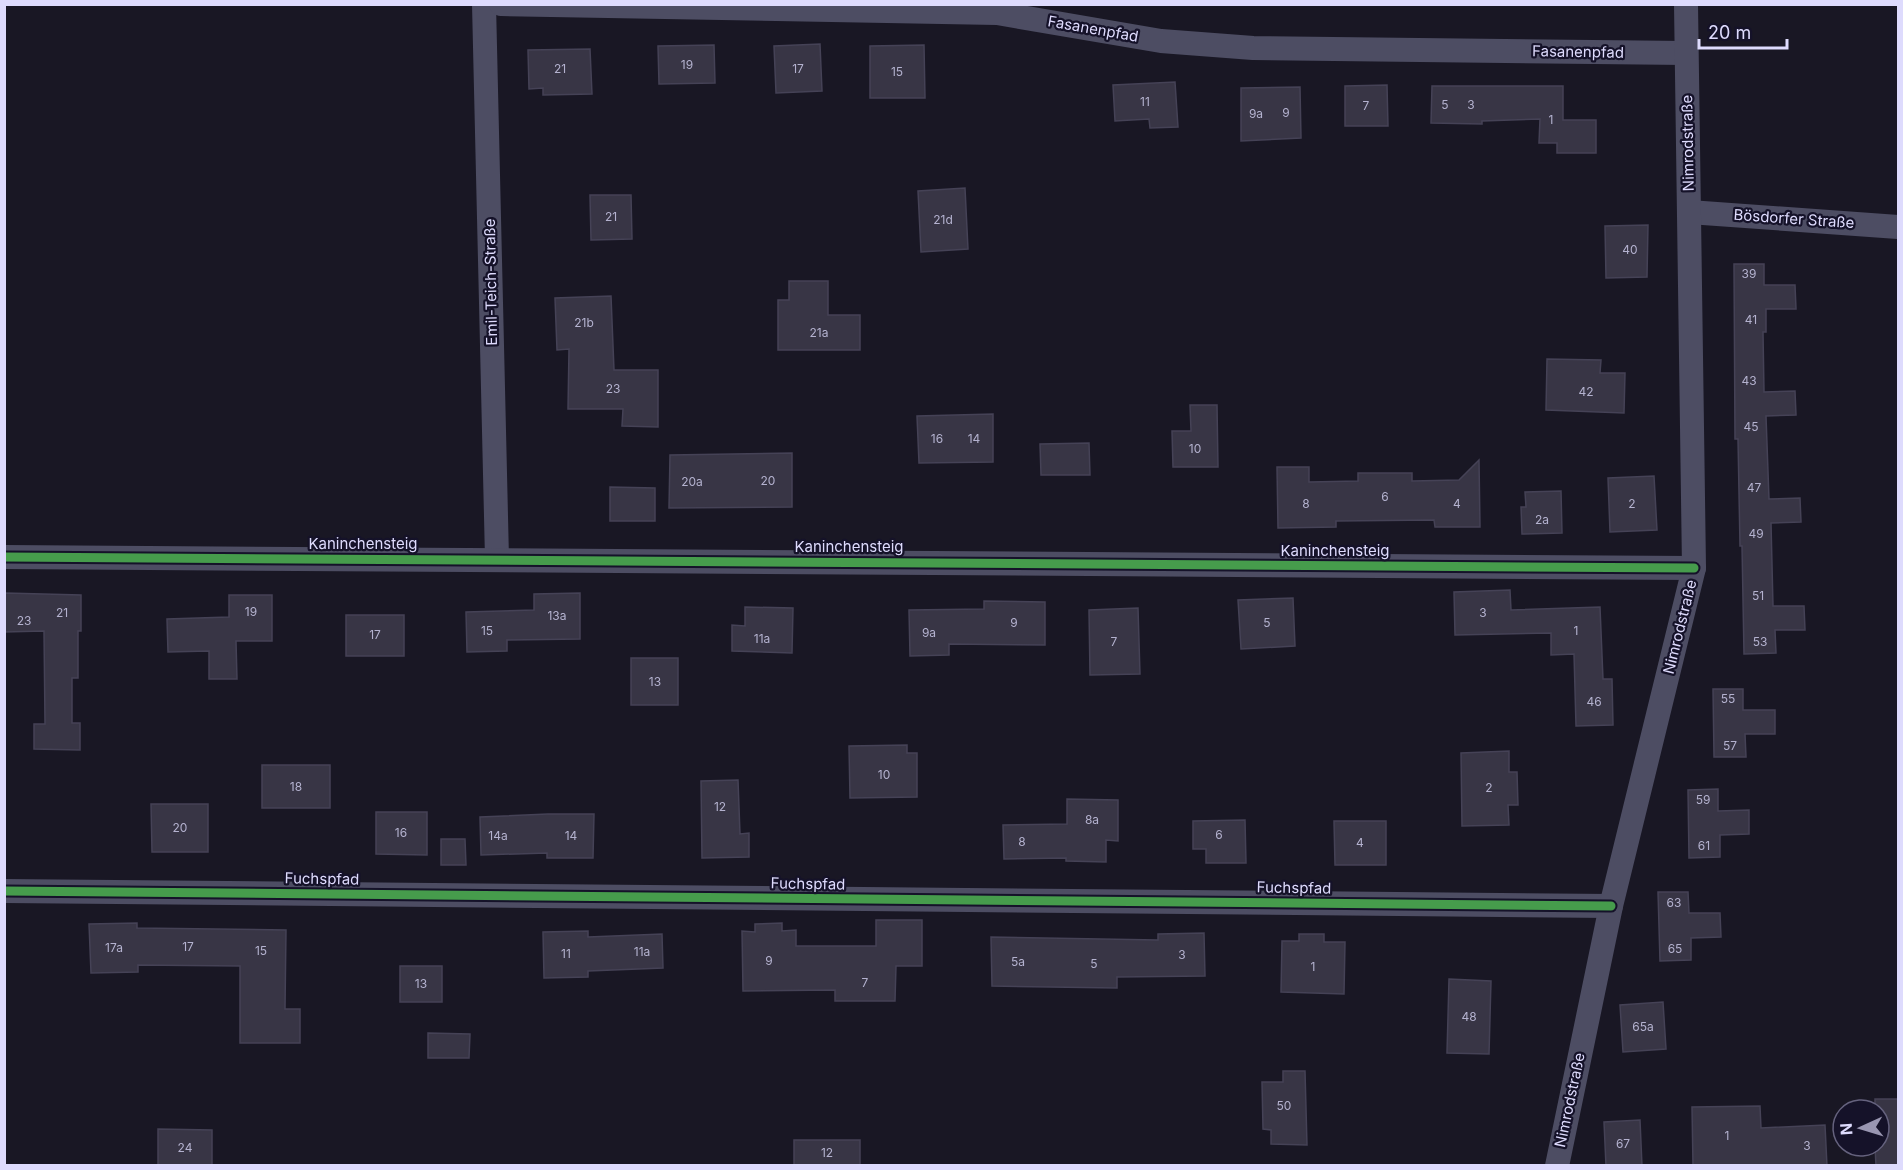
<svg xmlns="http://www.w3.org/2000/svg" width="1903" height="1170" viewBox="0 0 1903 1170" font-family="Inter,sans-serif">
  <rect width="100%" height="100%" fill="#191724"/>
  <g fill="#383545" stroke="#454256" stroke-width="1.5">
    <polygon points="820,44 822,91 776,93 774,46"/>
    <polygon points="714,45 715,83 659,84 658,46"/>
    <polygon points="924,45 925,98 870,98 870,46"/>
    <polygon points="590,49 592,94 543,95 543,88 529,89 528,50"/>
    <polygon points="1175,82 1178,127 1150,128 1149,119 1115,121 1113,85"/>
    <polygon points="1387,85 1388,126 1345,126 1345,86"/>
    <polygon points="1432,86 1563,86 1563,120 1596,120 1596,153 1557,153 1557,143 1539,143 1540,119 1482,121 1482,124 1431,123"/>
    <polygon points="1300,87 1301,138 1241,141 1241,88"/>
    <polygon points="965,188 968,249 921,252 918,191"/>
    <polygon points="590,195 631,195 632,239 591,240"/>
    <polygon points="1648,225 1647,277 1606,278 1605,226"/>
    <polygon points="1734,264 1764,264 1764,285 1795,285 1796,309 1766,309 1766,332 1763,332 1764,392 1795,391 1796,415 1766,416 1769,499 1800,498 1801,522 1771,523 1773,606 1804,606 1805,630 1775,630 1776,653 1744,654 1742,546 1740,546 1738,439 1735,439"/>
    <polygon points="789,281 828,281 828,315 860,315 860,350 778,350 778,300 789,300"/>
    <polygon points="611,296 614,370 658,370 658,427 622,426 623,409 568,409 569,349 557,350 555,298"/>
    <polygon points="1547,359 1601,360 1600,373 1625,373 1624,413 1546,410"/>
    <polygon points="1190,405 1217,405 1218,467 1173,467 1172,431 1191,431"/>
    <polygon points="993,414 993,462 919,463 917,416"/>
    <polygon points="1089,443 1090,475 1041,475 1040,444"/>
    <polygon points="792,453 792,507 669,508 670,455"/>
    <polygon points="1479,460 1480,527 1435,527 1434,520 1336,521 1336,527 1278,528 1277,467 1309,467 1309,482 1358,481 1358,473 1412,473 1412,481 1459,480"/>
    <polygon points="1654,476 1657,530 1610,532 1608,478"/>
    <polygon points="610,487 655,488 655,521 610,521"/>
    <polygon points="1561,491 1562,533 1522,534 1521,507 1526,507 1525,492"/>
    <polygon points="1510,590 1511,610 1600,607 1603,679 1612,679 1613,725 1576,726 1574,654 1551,655 1551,633 1455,635 1454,592"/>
    <polygon points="5,593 81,595 81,631 78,631 78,678 72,678 72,723 80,723 80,750 34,749 34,724 45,724 44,631 4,632"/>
    <polygon points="580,593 580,639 507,640 507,651 467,652 466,612 534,610 534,594"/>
    <polygon points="229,595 272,595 272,641 236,641 237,679 209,679 209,651 168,652 167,619 229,617"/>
    <polygon points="1293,598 1295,646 1241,649 1238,600"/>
    <polygon points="984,601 1045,602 1045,645 949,644 949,655 910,656 909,610 984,609"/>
    <polygon points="745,607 793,608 792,653 732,651 732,625 745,626"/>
    <polygon points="1138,608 1140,674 1090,675 1089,610"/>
    <rect x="346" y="615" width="58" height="41"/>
    <rect x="631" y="658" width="47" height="47"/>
    <polygon points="1713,689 1743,689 1743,710 1775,710 1775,734 1745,734 1746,757 1714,757"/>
    <polygon points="907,745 907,753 917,753 917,797 850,798 849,746"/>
    <polygon points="1509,751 1509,772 1517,772 1518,805 1508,805 1509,825 1462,826 1461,753"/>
    <rect x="262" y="765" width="68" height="43"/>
    <polygon points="738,780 740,834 749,833 749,857 702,858 701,781"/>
    <polygon points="1718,789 1718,811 1749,810 1749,834 1720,835 1720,857 1689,858 1688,790"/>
    <polygon points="1067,799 1118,800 1118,841 1106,840 1106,862 1066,861 1066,858 1004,859 1003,825 1067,824"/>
    <polygon points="151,804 208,804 208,852 152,852"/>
    <polygon points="376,812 427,812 427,855 376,854"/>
    <polygon points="548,814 594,814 593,858 547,858 547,853 481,855 480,817"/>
    <polygon points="1245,820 1246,863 1206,863 1206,849 1193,849 1193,821"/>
    <polygon points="1334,821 1386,821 1386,865 1335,865"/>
    <polygon points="441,839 465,839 466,865 441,865"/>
    <polygon points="1658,892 1688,892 1689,913 1720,913 1721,937 1691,938 1691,960 1660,961"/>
    <polygon points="876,920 922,920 922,966 896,966 895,1001 835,1001 835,990 743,991 742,931 755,932 755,924 782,923 782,931 796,930 796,946 876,946"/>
    <polygon points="137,923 137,928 286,930 285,1009 300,1009 300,1043 240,1043 240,966 138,965 138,972 91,973 89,924"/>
    <polygon points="588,931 588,937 662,934 663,968 588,971 588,977 544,978 543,932"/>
    <polygon points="1204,933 1205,976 1117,977 1117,988 992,986 991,937 1158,940 1158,934"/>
    <polygon points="1299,934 1324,934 1324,942 1345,942 1344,994 1281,992 1282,941 1299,941"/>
    <rect x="400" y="966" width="42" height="36"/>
    <polygon points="1449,979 1491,981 1489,1054 1447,1053"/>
    <polygon points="1663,1002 1666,1049 1623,1052 1620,1005"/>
    <polygon points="428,1033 470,1034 469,1058 428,1058"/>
    <polygon points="1283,1071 1305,1071 1307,1145 1271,1144 1271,1130 1263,1129 1262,1082 1283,1082"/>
    <polygon points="1875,1099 1899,1099 1899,1166 1876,1166 1875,1146 1879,1146 1879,1110 1875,1110"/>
    <polygon points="1760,1106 1761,1128 1825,1125 1827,1166 1693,1166 1692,1107"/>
    <polygon points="1640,1120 1642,1166 1606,1166 1604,1122"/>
    <polygon points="158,1129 212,1130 212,1166 158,1166"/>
    <rect x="794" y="1140" width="66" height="26"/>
  </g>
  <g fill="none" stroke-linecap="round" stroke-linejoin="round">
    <g stroke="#4d4d63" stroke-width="24">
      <polyline points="484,4 497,559"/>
      <polyline points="501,4 997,13 1161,41 1253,48 1686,53"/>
      <polyline points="1689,212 1898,227"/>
      <polyline points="4,557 1694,568"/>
      <polyline points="4,891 1611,906"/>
      <polyline points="1557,1166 1611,906 1694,568 1686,4"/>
    </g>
    <defs>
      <g id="cycleway">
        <polyline points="4,557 1694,568"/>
        <polyline points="4,891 1611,906"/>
      </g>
    </defs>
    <use href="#cycleway" stroke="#151229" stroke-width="13"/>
    <use href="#cycleway" stroke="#469c4c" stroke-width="9"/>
  </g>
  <g text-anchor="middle" stroke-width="4.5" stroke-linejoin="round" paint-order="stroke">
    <g font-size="12" fill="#b4b2cf">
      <text x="687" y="69">19</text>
      <text x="560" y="73">21</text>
      <text x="798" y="73">17</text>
      <text x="897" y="76">15</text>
      <text x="1145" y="106">11</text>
      <text x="1445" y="109">5</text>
      <text x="1471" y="109">3</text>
      <text x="1366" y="110">7</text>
      <text x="1286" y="117">9</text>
      <text x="1256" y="118">9a</text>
      <text x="1551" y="124">1</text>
      <text x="611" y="221">21</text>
      <text x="943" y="224">21d</text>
      <text x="1630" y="254">40</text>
      <text x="1749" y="278">39</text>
      <text x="1751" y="324">41</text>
      <text x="584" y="327">21b</text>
      <text x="819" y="337">21a</text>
      <text x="1749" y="385">43</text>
      <text x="613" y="393">23</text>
      <text x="1586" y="396">42</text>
      <text x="1751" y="431">45</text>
      <text x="937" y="443">16</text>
      <text x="974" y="443">14</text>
      <text x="1195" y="453">10</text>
      <text x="768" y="485">20</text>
      <text x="692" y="486">20a</text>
      <text x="1754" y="492">47</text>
      <text x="1385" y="501">6</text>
      <text x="1306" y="508">8</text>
      <text x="1457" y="508">4</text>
      <text x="1632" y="508">2</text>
      <text x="1542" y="524">2a</text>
      <text x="1756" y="538">49</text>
      <text x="1758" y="600">51</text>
      <text x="251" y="616">19</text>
      <text x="62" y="617">21</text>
      <text x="1483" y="617">3</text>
      <text x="557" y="620">13a</text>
      <text x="24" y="625">23</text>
      <text x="1014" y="627">9</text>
      <text x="1267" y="627">5</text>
      <text x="487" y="635">15</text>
      <text x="1576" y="635">1</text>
      <text x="929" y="637">9a</text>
      <text x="375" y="639">17</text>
      <text x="762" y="643">11a</text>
      <text x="1114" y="646">7</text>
      <text x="1760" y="646">53</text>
      <text x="655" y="686">13</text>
      <text x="1728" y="703">55</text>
      <text x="1594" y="706">46</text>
      <text x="1730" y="750">57</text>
      <text x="884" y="779">10</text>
      <text x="296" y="791">18</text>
      <text x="1489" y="792">2</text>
      <text x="1703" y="804">59</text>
      <text x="720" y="811">12</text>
      <text x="1092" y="824">8a</text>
      <text x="180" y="832">20</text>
      <text x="401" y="837">16</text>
      <text x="1219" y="839">6</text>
      <text x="498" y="840">14a</text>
      <text x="571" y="840">14</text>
      <text x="1022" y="846">8</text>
      <text x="1360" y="847">4</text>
      <text x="1704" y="850">61</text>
      <text x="1674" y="907">63</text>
      <text x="188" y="951">17</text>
      <text x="114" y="952">17a</text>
      <text x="1675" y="953">65</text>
      <text x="261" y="955">15</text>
      <text x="642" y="956">11a</text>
      <text x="566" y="958">11</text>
      <text x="1182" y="959">3</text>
      <text x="769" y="965">9</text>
      <text x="1018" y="966">5a</text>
      <text x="1094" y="968">5</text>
      <text x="1313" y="971">1</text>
      <text x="865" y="987">7</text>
      <text x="421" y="988">13</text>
      <text x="1469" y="1021">48</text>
      <text x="1643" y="1031">65a</text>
      <text x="1284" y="1110">50</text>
      <text x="1727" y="1140">1</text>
      <text x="1623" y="1148">67</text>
      <text x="1807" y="1150">3</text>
      <text x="185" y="1152">24</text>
      <text x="827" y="1157">12</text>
    </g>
    <g font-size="15" fill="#dedbfd" stroke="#151229">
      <text transform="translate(1093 29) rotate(10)" y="5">Fasanenpfad</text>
      <text transform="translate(1578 52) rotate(1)" y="5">Fasanenpfad</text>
      <text transform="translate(1688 143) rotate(-91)" y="5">Nimrodstraße</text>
      <text transform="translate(1794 219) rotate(4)" y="5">Bösdorfer Straße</text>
      <text transform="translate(491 282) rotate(-91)" y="5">Emil-Teich-Straße</text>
      <text x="363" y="549">Kaninchensteig</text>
      <text x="849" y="552">Kaninchensteig</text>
      <text x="1335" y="556">Kaninchensteig</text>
      <text transform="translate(1680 627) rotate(-76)" y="5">Nimrodstraße</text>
      <text transform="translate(322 879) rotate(1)" y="5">Fuchspfad</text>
      <text transform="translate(808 884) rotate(1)" y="5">Fuchspfad</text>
      <text transform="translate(1294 888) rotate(1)" y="5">Fuchspfad</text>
      <text transform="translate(1570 1100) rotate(-78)" y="5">Nimrodstraße</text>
    </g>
  </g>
  <rect width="1903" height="1170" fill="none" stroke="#dedbfd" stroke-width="12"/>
  <g transform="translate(1861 1128) rotate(266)"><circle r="28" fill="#151229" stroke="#65627e" stroke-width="1.5"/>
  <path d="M0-4.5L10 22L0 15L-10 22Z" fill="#9996b1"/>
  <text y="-9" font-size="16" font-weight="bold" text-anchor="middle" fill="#dedbfd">N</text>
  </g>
  <path d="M1699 39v9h88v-9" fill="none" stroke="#dedbfd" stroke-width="3"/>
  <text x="1708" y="39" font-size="18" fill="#dedbfd" stroke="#151229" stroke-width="4.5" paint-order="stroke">20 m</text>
</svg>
